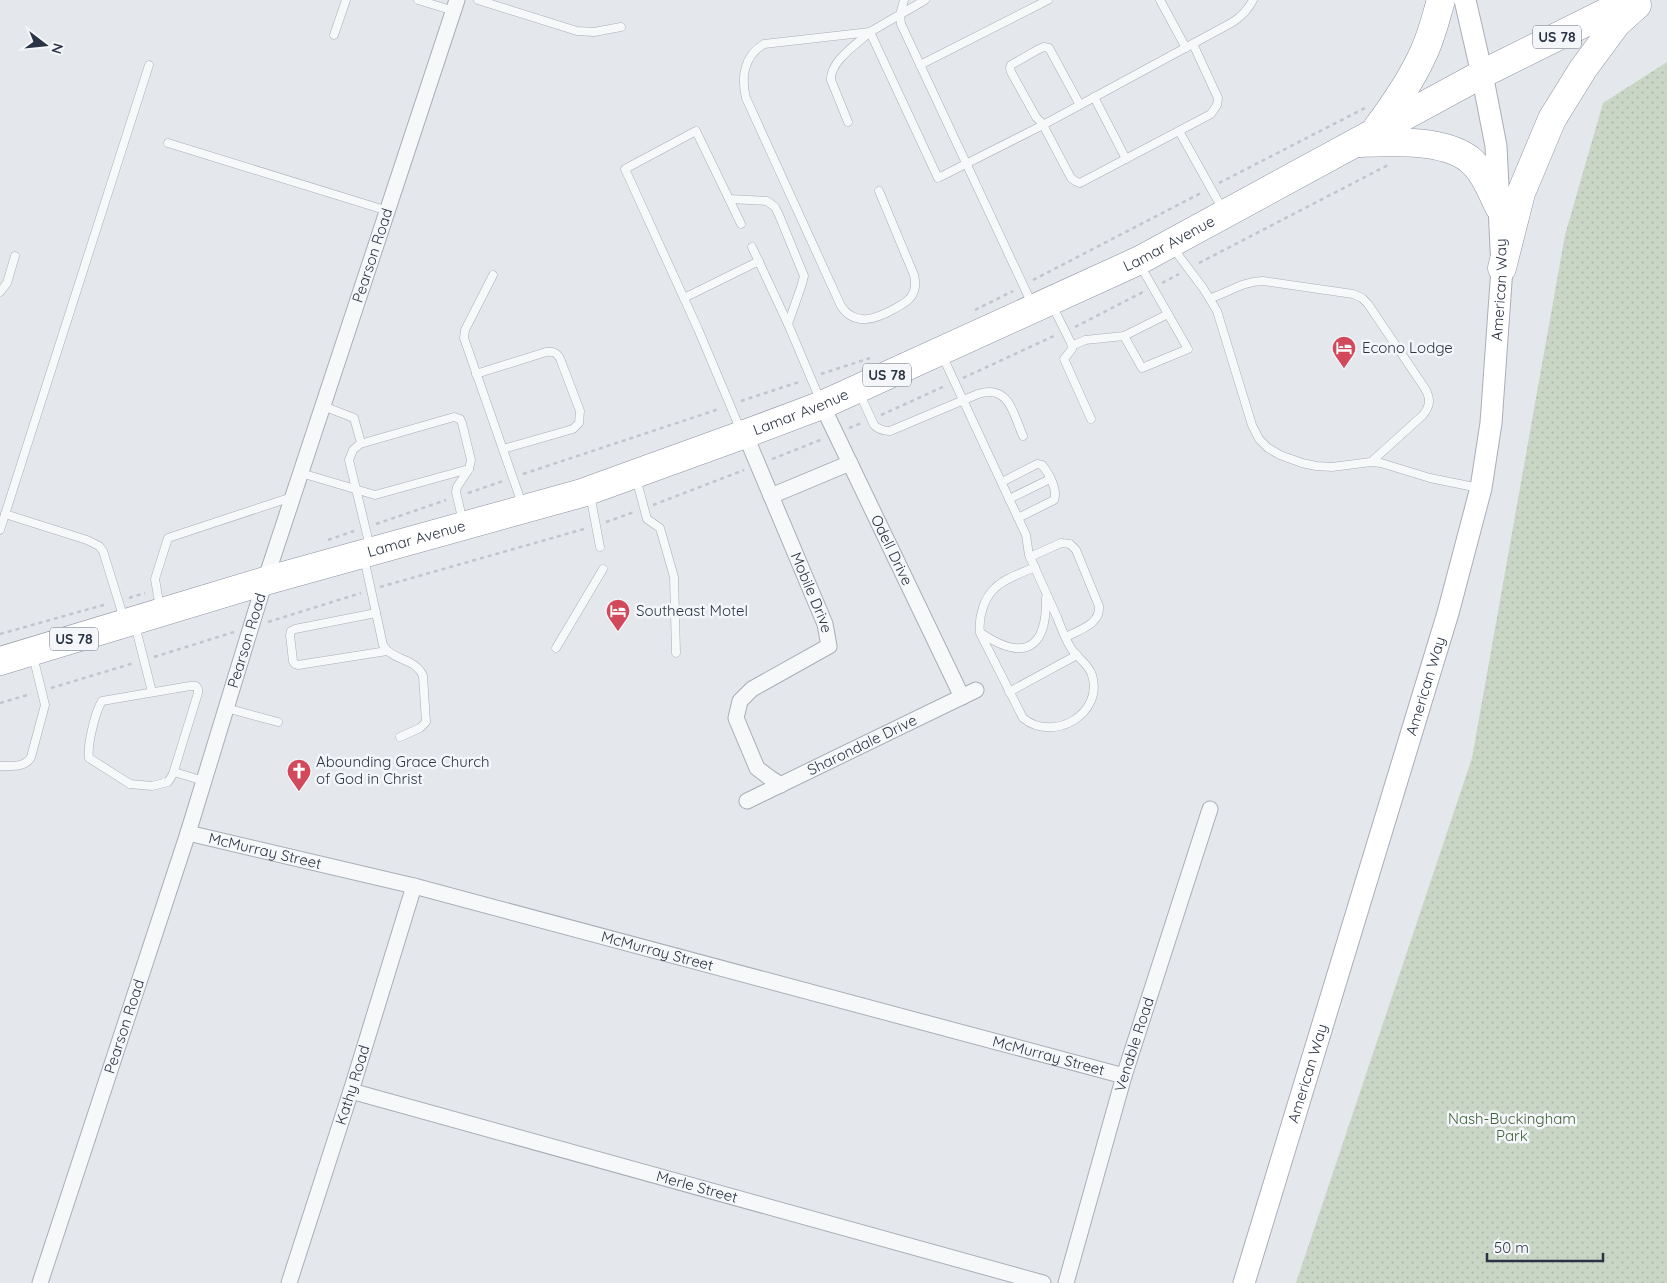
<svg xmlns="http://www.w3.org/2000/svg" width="1667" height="1283" viewBox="0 0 1667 1283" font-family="Quicksand,sans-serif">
  <defs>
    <pattern id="grass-dots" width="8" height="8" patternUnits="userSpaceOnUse" patternTransform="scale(1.25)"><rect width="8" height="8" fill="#c9d6c5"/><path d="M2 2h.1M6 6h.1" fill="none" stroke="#adb8ab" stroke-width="1.8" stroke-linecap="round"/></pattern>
  </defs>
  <rect width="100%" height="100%" fill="#e4e7ec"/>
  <polygon fill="url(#grass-dots)" points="1667,62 1667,1283 1296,1283 1472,758 1565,235 1603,103"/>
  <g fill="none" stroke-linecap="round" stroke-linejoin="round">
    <defs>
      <g id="lane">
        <polyline points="418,0 454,11"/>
        <polyline points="478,0 577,31 594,32 621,27"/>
        <polyline points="904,0 900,15 901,24 1032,304"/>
        <polyline points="1160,0 1186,48"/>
        <polyline points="334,35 346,0"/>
        <polyline points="920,65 1048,0"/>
        <polyline points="1094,97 1126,159"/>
        <polyline points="1080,105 1049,48 1044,47 1039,49 1011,65 1010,68 1011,72 1036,117 1042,123 1071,178 1075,181 1080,183 1211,114 1217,105 1218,98 1193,44"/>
        <path d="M848,122L831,80C830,61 857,44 870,32L938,178L1043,125L1233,22C1242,16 1248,10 1253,0"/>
        <polyline points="1179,131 1223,210"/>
        <polyline points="168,143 388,211"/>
        <path d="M879,191L914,275C916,283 916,291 910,298C906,303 899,306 894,309C876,319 855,327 841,306L746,98C741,77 744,56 764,44L870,32L925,0"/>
        <polyline points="729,199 741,224"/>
        <polyline points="752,247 788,324"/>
        <polyline points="1173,248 1203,288 1217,311 1252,425 1259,439 1268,448 1280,455 1302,463 1316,466 1332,467 1371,462 1381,463 1430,478 1479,488"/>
        <polyline points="493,275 465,330 464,338 522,504"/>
        <polyline points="0,292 7,283 15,256"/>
        <polyline points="684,298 759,261"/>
        <path d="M1210,298C1228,293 1243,281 1263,281L1353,294L1362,298L1368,304L1424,387C1431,398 1431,406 1422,416L1371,462"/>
        <polyline points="1052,305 1071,343 1072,349 1064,359 1091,419"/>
        <polyline points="1124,336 1142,368 1188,349 1140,265"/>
        <polyline points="1072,346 1085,340 1124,336 1168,314"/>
        <path d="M942,355L1026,535L1029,555L1030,557C1039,577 1048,597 1057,617C1061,627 1065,639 1071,648C1077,658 1088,663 1092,675C1104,714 1053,743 1023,718L980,633C978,618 984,598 995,588C1005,578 1022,573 1035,567"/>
        <path d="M476,374L546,352C554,351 558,353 561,361L580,411L579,423L573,429L503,449"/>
        <path d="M859,392L874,425C879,430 884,431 890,431L978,394C1009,384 1013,413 1023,436"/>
        <polyline points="323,406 354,418 361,443"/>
        <polyline points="741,431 698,329 625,169 696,131 729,199 767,201 775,207 779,215 804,276 801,287 788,324 821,402"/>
        <polyline points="301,473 375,495 469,469"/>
        <polyline points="636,478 647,519 660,528 674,577 676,653"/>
        <path d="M1002,482L1037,464L1042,465C1049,473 1058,490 1054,500L1018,518"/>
        <polyline points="590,494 600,547"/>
        <polyline points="1009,499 1050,479"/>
        <polyline points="5,514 87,540 99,546 103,551 124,619"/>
        <polyline points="0,530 149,65"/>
        <polyline points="370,547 349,460 353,450 360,444 454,417 460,419 462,423 471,460 469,469 457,487 456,492 463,522"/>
        <path d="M1030,557L1061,543L1070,544L1076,550L1099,606C1101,624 1079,630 1066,637"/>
        <path d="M364,558L383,645C392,661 416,658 423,676L426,722L420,728L400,737"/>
        <polyline points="160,608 155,579 168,538 292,497"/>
        <polyline points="376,613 295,629 291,631 290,635 293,661 295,664 298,665 387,651"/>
        <polyline points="135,625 152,692"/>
        <path d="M981,633C1024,662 1047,649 1046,598"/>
        <polyline points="556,648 603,569"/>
        <path d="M190,686H196L198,689V693L173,774L168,782L152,786L130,784L89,758C87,746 95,712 102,701Z"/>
        <polyline points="1009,692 1077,655"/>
        <polyline points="226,708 278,722"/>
        <path d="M0,766C11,766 25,768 31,757L45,705L33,656"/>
        <polyline points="174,772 204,781"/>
      </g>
      <g id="street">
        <path id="s1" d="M822,405L962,697"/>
        <path id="s2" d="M745,434L825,624L829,646L752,689L740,701L736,718L757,768L770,778L781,785"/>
        <polyline points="771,496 850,463"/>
        <path id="s3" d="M747,801L976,690"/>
        <path id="s4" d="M188,833L414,886L1124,1076"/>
        <path id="s5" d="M351,1091L1043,1283"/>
        <path id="s6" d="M40,1283L188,833L265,581L457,0"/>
        <path id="s7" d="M289,1283L351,1091L414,886"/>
        <path id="s8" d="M1066,1283L1124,1076L1210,809"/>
      </g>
      <g id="secondary">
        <path id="s9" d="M1244,1283L1448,613L1481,488L1491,423L1502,268L1496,146L1482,74L1465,0"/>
      </g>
      <g id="highway">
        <path d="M1377,128C1395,104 1412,79 1424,52C1432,35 1436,17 1441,0"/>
        <path d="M1360,143C1392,142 1442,139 1469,159C1484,171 1491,191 1499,207"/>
        <polyline points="1502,268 1521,193 1552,119 1583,69 1617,23 1637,5"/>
        <path id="s10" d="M0,661L265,581L582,493L745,434L822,405L1140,260L1482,74L1631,0"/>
      </g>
    </defs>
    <use href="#lane" stroke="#a9aeb7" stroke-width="9"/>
    <use href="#street" stroke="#a9aeb7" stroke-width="17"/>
    <use href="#secondary" stroke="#a9aeb7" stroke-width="23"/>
    <use href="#highway" stroke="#8b94a3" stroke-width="29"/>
    <g stroke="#c2c5cb" stroke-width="2.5" stroke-dasharray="4 4" stroke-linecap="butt">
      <polyline points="1219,183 1365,108"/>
      <polyline points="1199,263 1390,164"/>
      <polyline points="1033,280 1201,193"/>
      <polyline points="1162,283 1179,274"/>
      <polyline points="975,310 1013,291"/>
      <polyline points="1075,327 1143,292"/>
      <polyline points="821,374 870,358"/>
      <polyline points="963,378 1056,335"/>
      <polyline points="741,401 799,382"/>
      <polyline points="881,415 945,386"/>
      <polyline points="849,428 862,423"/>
      <polyline points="772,459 823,439"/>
      <polyline points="523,474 719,409"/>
      <polyline points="468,493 503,481"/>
      <polyline points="653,505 744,470"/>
      <polyline points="606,522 634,512"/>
      <polyline points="376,524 446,500"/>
      <polyline points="328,540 354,531"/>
      <polyline points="380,587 584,529"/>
      <polyline points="129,598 145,593"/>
      <polyline points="268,622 361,593"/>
      <polyline points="0,634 107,604"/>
      <polyline points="154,657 234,632"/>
      <polyline points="51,688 134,663"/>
      <polyline points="0,703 31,694"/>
    </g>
    <use href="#lane" stroke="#f7f8fa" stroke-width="8"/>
    <use href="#street" stroke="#f7f8fa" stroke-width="15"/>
    <use href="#secondary" stroke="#fff" stroke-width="21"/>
    <use href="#highway" stroke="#fff" stroke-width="28"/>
  </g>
  <defs>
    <symbol id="hotel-pin" viewBox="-11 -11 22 30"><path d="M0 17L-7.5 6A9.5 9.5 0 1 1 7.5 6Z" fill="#d1495b" stroke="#f4f6f9"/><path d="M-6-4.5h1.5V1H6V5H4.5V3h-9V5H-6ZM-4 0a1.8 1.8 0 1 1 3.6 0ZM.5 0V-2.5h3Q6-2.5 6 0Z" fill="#fff"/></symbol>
    <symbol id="church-pin" viewBox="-11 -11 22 30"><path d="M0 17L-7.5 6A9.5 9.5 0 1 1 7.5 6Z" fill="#d1495b" stroke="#f4f6f9"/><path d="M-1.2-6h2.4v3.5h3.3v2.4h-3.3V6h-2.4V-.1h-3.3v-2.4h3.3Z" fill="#fff"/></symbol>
  </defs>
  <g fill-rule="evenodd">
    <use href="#hotel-pin" x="1330" y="334" width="28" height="38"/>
    <use href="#hotel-pin" x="604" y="597" width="28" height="38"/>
    <use href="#church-pin" x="285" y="757" width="28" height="38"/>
  </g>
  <g text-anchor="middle" stroke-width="5" stroke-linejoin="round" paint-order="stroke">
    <g fill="#f4f6f9" stroke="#676e7b" stroke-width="1">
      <rect x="1533" y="25.5" width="48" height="23" rx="4"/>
      <rect x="863" y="363.5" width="48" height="23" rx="4"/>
      <rect x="50" y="627.5" width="48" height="23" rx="4"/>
    </g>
    <g font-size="14" font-weight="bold" fill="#2b3445">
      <text x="1557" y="42">US 78</text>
      <text x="887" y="380">US 78</text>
      <text x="74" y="644">US 78</text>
    </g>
    <g font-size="15" fill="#2b3445" stroke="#f4f6f9">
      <text dy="5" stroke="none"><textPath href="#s10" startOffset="1244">Lamar Avenue</textPath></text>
      <text dy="5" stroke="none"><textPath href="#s6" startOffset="1080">Pearson Road</textPath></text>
      <text dy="5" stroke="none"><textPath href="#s9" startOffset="1029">American Way</textPath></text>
      <text dy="5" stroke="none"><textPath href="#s10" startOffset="839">Lamar Avenue</textPath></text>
      <text dy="5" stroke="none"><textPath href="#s10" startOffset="434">Lamar Avenue</textPath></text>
      <text dy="5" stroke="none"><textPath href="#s1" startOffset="161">Odell Drive</textPath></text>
      <text dy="5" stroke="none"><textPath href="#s2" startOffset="172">Mobile Drive</textPath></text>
      <text dy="5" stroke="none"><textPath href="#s6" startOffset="675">Pearson Road</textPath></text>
      <text dy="5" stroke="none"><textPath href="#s9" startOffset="624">American Way</textPath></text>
      <text dy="5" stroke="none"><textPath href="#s3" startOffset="128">Sharondale Drive</textPath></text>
      <text dy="5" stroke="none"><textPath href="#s4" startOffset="79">McMurray Street</textPath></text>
      <text dy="5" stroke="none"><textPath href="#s4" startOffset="484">McMurray Street</textPath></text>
      <text dy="5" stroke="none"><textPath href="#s6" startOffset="270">Pearson Road</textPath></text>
      <text dy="5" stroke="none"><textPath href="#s8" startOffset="248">Venable Road</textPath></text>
      <text dy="5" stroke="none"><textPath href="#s4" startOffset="889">McMurray Street</textPath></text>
      <text dy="5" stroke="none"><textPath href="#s9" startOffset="219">American Way</textPath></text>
      <text dy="5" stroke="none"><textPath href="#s7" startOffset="208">Kathy Road</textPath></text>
      <text dy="5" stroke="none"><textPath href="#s5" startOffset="359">Merle Street</textPath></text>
    </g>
    <g font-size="15" fill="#2b3445" stroke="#f4f6f9" text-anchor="start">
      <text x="1362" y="353">Econo Lodge</text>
      <text x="636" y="616">Southeast Motel</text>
      <text x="316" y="767">Abounding Grace Church<tspan x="316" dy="17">of God in Christ</tspan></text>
    </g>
    <g font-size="15" fill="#3f6138" stroke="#f4f6f9">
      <text x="1512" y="1124">Nash-Buckingham<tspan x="1512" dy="17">Park</tspan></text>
    </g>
  </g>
  <g transform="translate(45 45) rotate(106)" stroke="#f4f6f9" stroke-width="4" paint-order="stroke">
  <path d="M0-4L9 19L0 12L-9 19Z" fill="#2b3445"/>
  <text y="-8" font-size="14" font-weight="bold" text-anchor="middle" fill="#2b3445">N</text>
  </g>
  <path d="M1487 1253v8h116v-8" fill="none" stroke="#2b3445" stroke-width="2.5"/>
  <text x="1494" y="1253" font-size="15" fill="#2b3445" stroke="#f4f6f9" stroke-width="4" paint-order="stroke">50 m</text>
</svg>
